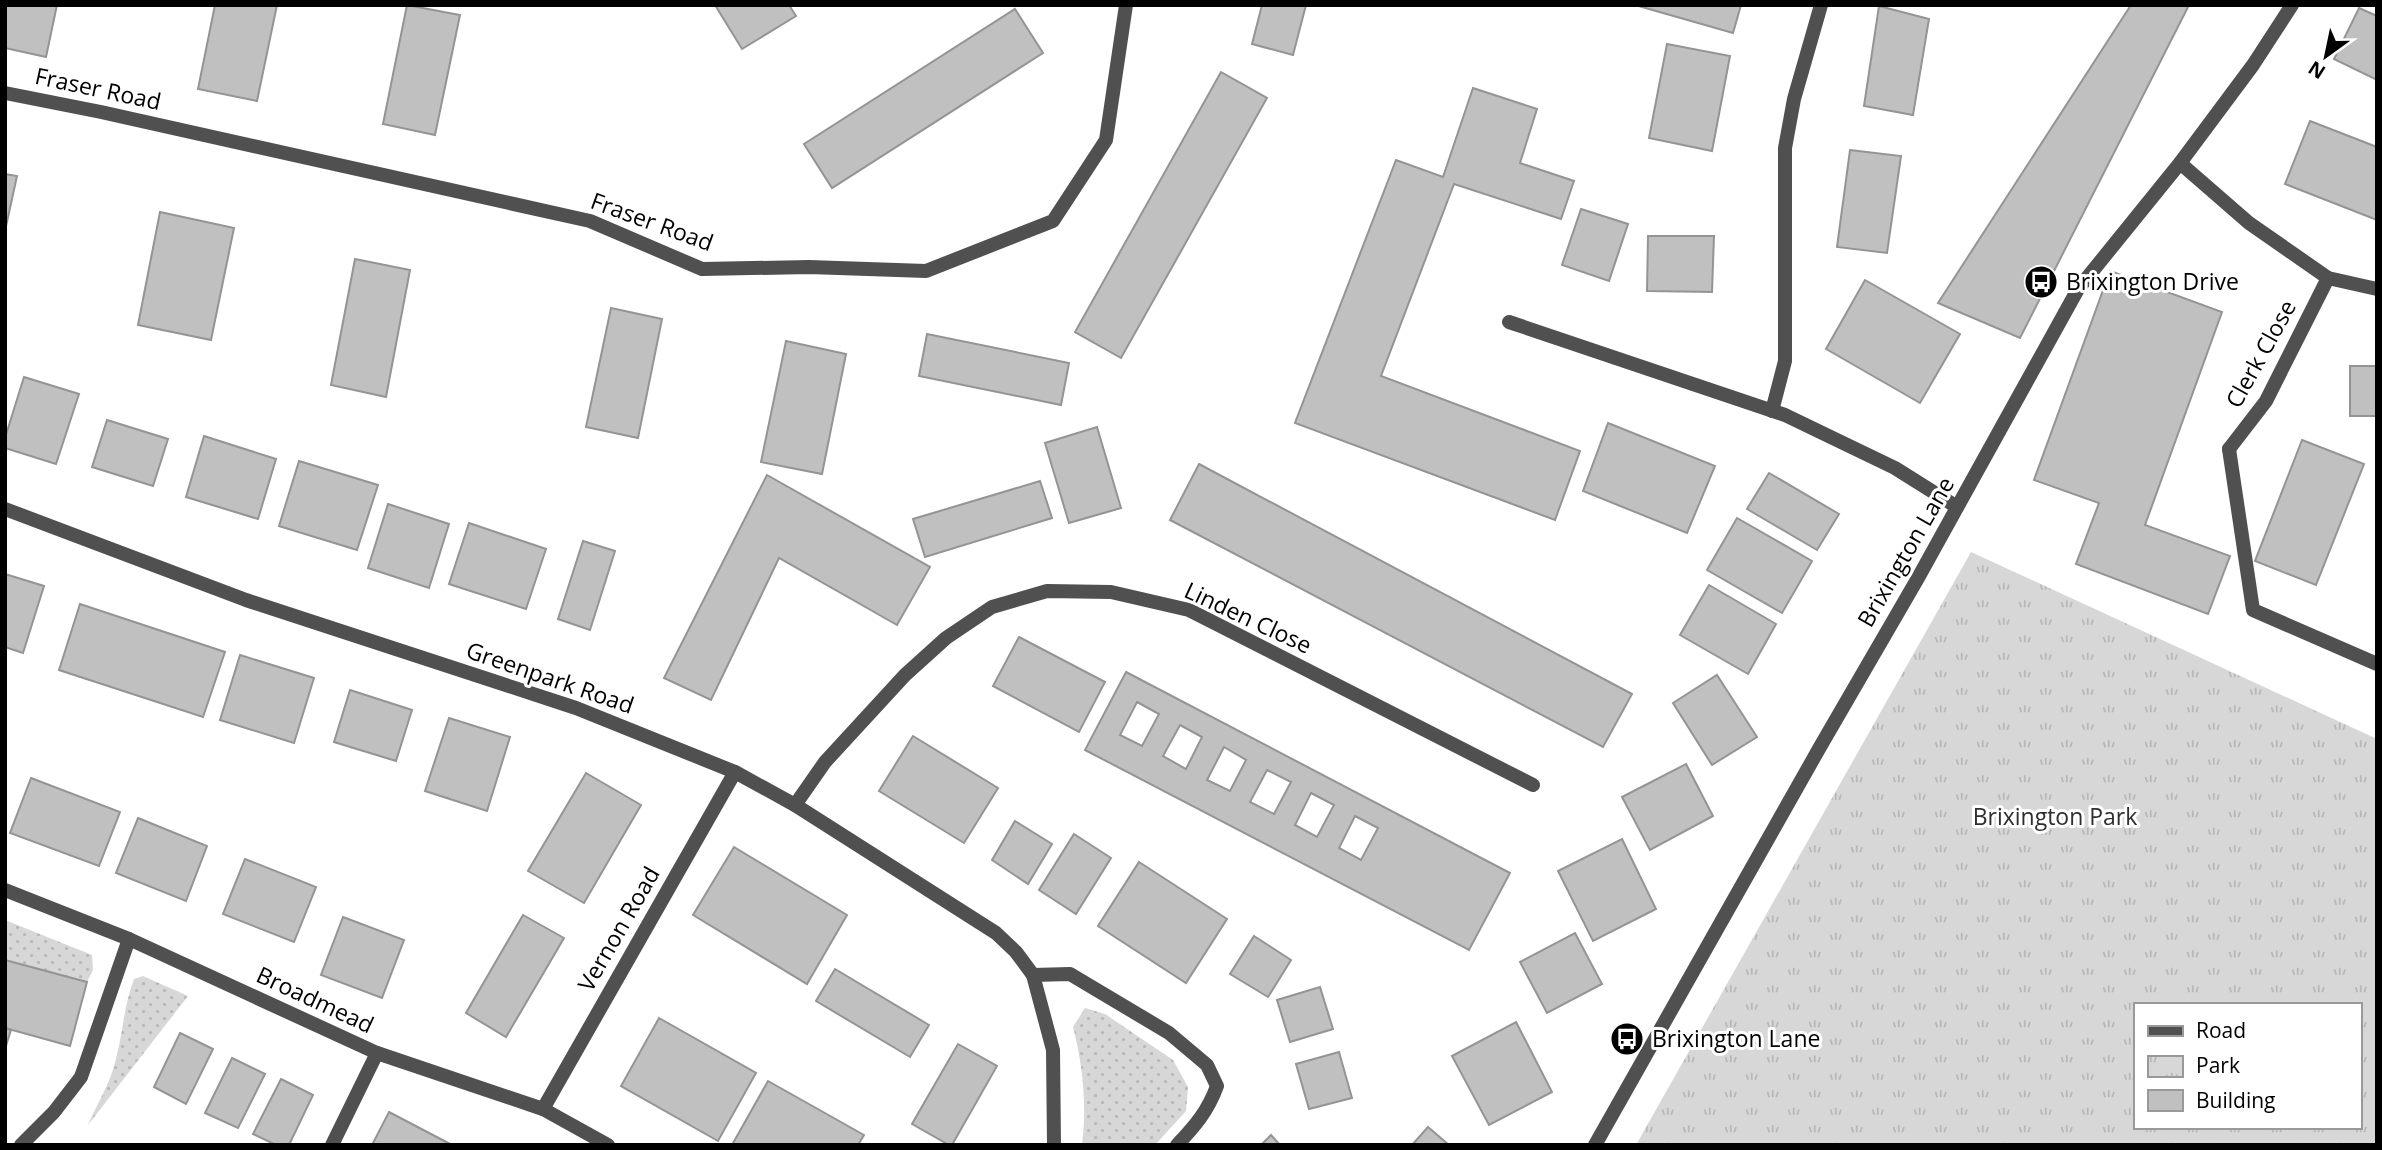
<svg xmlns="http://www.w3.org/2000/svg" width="2382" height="1150" viewBox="0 0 2382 1150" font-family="'Open Sans',sans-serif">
  <defs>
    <pattern id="grass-dots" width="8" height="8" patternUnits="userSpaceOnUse" patternTransform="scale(1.75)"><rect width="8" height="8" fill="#d7d7d7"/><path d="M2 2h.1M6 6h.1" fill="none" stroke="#b7b7b7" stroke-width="1.8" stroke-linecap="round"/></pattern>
    <pattern id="park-tufts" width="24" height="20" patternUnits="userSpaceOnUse" patternTransform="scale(1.75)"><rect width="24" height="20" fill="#d7d7d7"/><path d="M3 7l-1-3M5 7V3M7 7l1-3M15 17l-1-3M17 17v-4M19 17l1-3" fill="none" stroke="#b7b7b7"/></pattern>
  </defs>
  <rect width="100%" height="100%" fill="#fff"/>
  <g fill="url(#grass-dots)">
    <polygon points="5,920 92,955 93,970 87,982 5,960"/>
    <path d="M143,976L188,996L88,1125C97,1104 111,1082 116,1059C123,1032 124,1005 134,979Z"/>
    <path d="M1085,1008L1105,1014L1173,1060L1188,1087L1186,1111L1155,1145H1082C1087,1105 1083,1066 1073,1027Z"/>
  </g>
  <path fill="url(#park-tufts)" fill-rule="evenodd" d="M1971,552L2377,739V1145H1636ZM2135,1005H2359V1127H2135Z"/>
  <g fill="#c0c0c0" stroke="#949494" stroke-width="2" fill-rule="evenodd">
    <polygon points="5,5 57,5 46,57 5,48"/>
    <polygon points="215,5 277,5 257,101 198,89"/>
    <polygon points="407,5 460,15 435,135 383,124"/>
    <polygon points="715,5 789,5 796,16 742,49"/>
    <polygon points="1262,5 1306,5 1293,55 1252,44"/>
    <polygon points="1635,5 1741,5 1733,33"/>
    <polygon points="2131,5 2189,5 2020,338 1938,303"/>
    <polygon points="1879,6 1929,19 1913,115 1864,106"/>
    <polygon points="2359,8 2377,16 2377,80 2334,59"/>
    <polygon points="1015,9 1043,53 832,188 804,144"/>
    <polygon points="1667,44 1730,56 1712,151 1649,138"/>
    <polygon points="1221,72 1267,98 1121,358 1075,332"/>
    <polygon points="1473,88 1537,109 1520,163 1574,181 1561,219 1454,184 1381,376 1580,451 1555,520 1295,423 1396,160 1443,177"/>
    <polygon points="2310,121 2377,147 2377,220 2285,184"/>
    <polygon points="1850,150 1901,156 1887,253 1837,247"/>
    <polygon points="5,174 17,176 5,231"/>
    <polygon points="1581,209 1628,224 1609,281 1562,265"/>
    <polygon points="160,212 234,228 211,340 138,325"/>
    <polygon points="1648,236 1714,236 1712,292 1647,291"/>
    <polygon points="355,259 410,270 386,397 331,385"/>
    <polygon points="2110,271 2222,312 2145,525 2230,556 2208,614 2076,564 2099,503 2034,480"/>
    <polygon points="1865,280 1960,334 1920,403 1826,349"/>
    <polygon points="611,308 662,319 638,438 586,427"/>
    <polygon points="927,334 1069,363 1061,405 919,376"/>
    <polygon points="786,341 846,354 822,474 761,462"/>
    <rect x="2350" y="366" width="27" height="50"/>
    <polygon points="24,377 79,394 56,464 5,448 5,438"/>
    <polygon points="107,420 168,439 153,486 92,467"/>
    <polygon points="1608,423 1715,466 1687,533 1583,491"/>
    <polygon points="1097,427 1121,508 1069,523 1045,443"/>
    <polygon points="204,436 276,459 258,519 186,497"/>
    <polygon points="2302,440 2364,464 2316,585 2255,561"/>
    <polygon points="299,461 378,485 357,550 279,526"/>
    <polygon points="1199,464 1632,694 1603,747 1170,520"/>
    <polygon points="1769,473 1839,514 1817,550 1747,509"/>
    <polygon points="767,475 930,567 897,625 779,558 711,700 664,678"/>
    <polygon points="1040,481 1052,518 925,557 913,519"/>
    <polygon points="388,504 449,524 429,588 368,568"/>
    <polygon points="1737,518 1812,561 1782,613 1707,570"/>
    <polygon points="469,523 546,549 526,609 449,584"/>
    <polygon points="583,541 615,551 590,630 558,619"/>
    <polygon points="5,574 44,586 23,653 5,647"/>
    <polygon points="1709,585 1776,624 1748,674 1680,635"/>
    <polygon points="80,604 225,652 203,717 59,670"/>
    <polygon points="1019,637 1105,682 1079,732 993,686"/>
    <polygon points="240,655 314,678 294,743 220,720"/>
    <path d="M1126,672L1510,873L1469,950L1085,750ZM1137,702L1159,714L1142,746L1120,735ZM1180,725L1202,737L1186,769L1163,756ZM1224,747L1246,760L1230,791L1207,780ZM1267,770L1291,782L1274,814L1250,802ZM1311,793L1334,805L1317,837L1295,825ZM1355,816L1378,828L1361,860L1339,848Z"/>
    <polygon points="1717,675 1757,737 1712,765 1673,703"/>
    <polygon points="350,690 412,710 396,761 334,742"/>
    <polygon points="449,718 510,737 487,811 425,791"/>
    <polygon points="913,736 998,788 964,843 879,791"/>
    <polygon points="1686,764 1713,816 1650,850 1622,797"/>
    <polygon points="586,773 641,805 584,903 528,871"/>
    <polygon points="31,778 120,812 99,866 10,833"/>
    <polygon points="138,818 207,846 186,901 116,873"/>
    <polygon points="1015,821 1052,844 1028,884 992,860"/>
    <polygon points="1074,834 1111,858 1076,914 1039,890"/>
    <polygon points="1622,839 1656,909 1593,941 1558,871"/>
    <polygon points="734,847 847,915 807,984 693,915"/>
    <polygon points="245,859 316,887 294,942 223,914"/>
    <polygon points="1139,862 1227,919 1186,983 1098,926"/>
    <polygon points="523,915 564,938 506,1037 466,1013"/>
    <polygon points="343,917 404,940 382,998 321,975"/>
    <polygon points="1575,933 1602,984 1547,1013 1520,962"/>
    <polygon points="1254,936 1291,960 1268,997 1230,974"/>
    <polygon points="5,960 87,982 70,1046 5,1028"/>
    <polygon points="835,969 929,1025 910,1057 816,1001"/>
    <polygon points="1320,987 1333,1029 1290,1042 1277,1000"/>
    <polygon points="659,1018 756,1073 718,1141 621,1086"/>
    <polygon points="1516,1022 1552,1092 1489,1125 1452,1056"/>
    <polygon points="5,1028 11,1030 5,1049"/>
    <polygon points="180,1033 213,1049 186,1104 154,1087"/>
    <polygon points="958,1044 997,1066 952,1145 949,1145 912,1124"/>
    <polygon points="1339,1052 1352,1098 1309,1109 1296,1064"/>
    <polygon points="232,1058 265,1074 238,1128 205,1113"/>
    <polygon points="281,1079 313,1095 289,1145 276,1145 253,1134"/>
    <polygon points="768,1081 864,1135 858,1145 732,1145"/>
    <polygon points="389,1112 452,1145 372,1145"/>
    <polygon points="1428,1127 1449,1145 1412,1145"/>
    <polygon points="1271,1135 1280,1145 1261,1145"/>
  </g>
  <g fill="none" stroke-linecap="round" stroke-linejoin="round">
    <g stroke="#505050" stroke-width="14">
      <polyline points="2229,449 2253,610 2377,664"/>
      <polyline points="21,1145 54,1112 81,1077 129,939"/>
      <polyline points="332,1145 377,1053"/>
    </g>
    <g stroke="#505050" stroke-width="14">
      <polyline points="5,93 101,112 590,221 702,269 809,267 926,271 1053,221 1106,140 1126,5"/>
      <polyline points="2180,163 2249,223 2328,278 2377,289"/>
      <polyline points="1509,322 1785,415 1895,468 1957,507"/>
      <polyline points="1772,411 1785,361 1785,148 1794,99 1821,5"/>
      <polyline points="2229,449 2266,401 2328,278"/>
      <polyline points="5,509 246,600 576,708 735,772 795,805 996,933 1016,952 1033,975 1053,1050 1054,1145"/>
      <polyline points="795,805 825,762 905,675 946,638 992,607 1047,591 1111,592 1189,610 1533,785"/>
      <polyline points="5,890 129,939 377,1053 543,1109 608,1145"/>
      <path d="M1033,975L1070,974L1169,1033L1207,1065L1217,1086C1208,1111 1195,1126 1177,1145"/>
      <polyline points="543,1109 735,772"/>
    </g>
    <polyline stroke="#505050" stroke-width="14" points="1595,1145 1820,747 1918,578 2078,289 2180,163 2253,65 2292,5"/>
  </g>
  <defs>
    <symbol id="bus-disc" viewBox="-11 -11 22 22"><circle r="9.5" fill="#000" stroke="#fff"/><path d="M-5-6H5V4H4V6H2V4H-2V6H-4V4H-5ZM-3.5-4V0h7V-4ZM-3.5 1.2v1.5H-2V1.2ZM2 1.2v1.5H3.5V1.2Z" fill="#fff"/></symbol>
  </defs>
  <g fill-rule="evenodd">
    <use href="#bus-disc" x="2022" y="263" width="38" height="38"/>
    <use href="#bus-disc" x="1608" y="1020" width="38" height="38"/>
  </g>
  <g text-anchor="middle" stroke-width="6" stroke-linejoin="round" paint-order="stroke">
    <g font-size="23" fill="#000" stroke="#fff">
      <text transform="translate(98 89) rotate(12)" y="8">Fraser Road</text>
      <text transform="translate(652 222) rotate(20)" y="8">Fraser Road</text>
      <text transform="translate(2261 354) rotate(-61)" y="8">Clerk Close</text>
      <text transform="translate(1906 552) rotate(-60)" y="8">Brixington Lane</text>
      <text transform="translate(1248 618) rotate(25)" y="8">Linden Close</text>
      <text transform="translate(550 678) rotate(19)" y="8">Greenpark Road</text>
      <text transform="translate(619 929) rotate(-60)" y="8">Vernon Road</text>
      <text transform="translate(315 1000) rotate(25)" y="8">Broadmead</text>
    </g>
    <g font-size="23" fill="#000" stroke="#fff" text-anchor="start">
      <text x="2066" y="290">Brixington Drive</text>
      <text x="1652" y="1047">Brixington Lane</text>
    </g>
    <g font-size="23" fill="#2e2e2e" stroke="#fff">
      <text x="2055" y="825">Brixington Park</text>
    </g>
  </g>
  <rect width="2382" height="1150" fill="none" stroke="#000000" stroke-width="14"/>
  <rect x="2134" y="1003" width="228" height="126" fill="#ffffff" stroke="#999999" stroke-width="2"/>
  <rect x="2148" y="1026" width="35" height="10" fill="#505050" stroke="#999999" stroke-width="2"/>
  <text x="2196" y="1038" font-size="21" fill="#000000">Road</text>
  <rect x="2148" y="1056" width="35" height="21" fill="url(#park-tufts)" stroke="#999999" stroke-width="2"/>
  <text x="2196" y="1073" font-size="21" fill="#000000">Park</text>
  <rect x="2148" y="1090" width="35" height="21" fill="#c0c0c0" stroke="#999999" stroke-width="2"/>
  <text x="2196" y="1108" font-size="21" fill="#000000">Building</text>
  <g transform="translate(2326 56) rotate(213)" stroke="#ffffff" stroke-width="5" paint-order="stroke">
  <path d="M0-5L12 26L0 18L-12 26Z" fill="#000000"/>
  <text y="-10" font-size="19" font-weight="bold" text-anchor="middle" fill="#000000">N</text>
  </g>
</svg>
